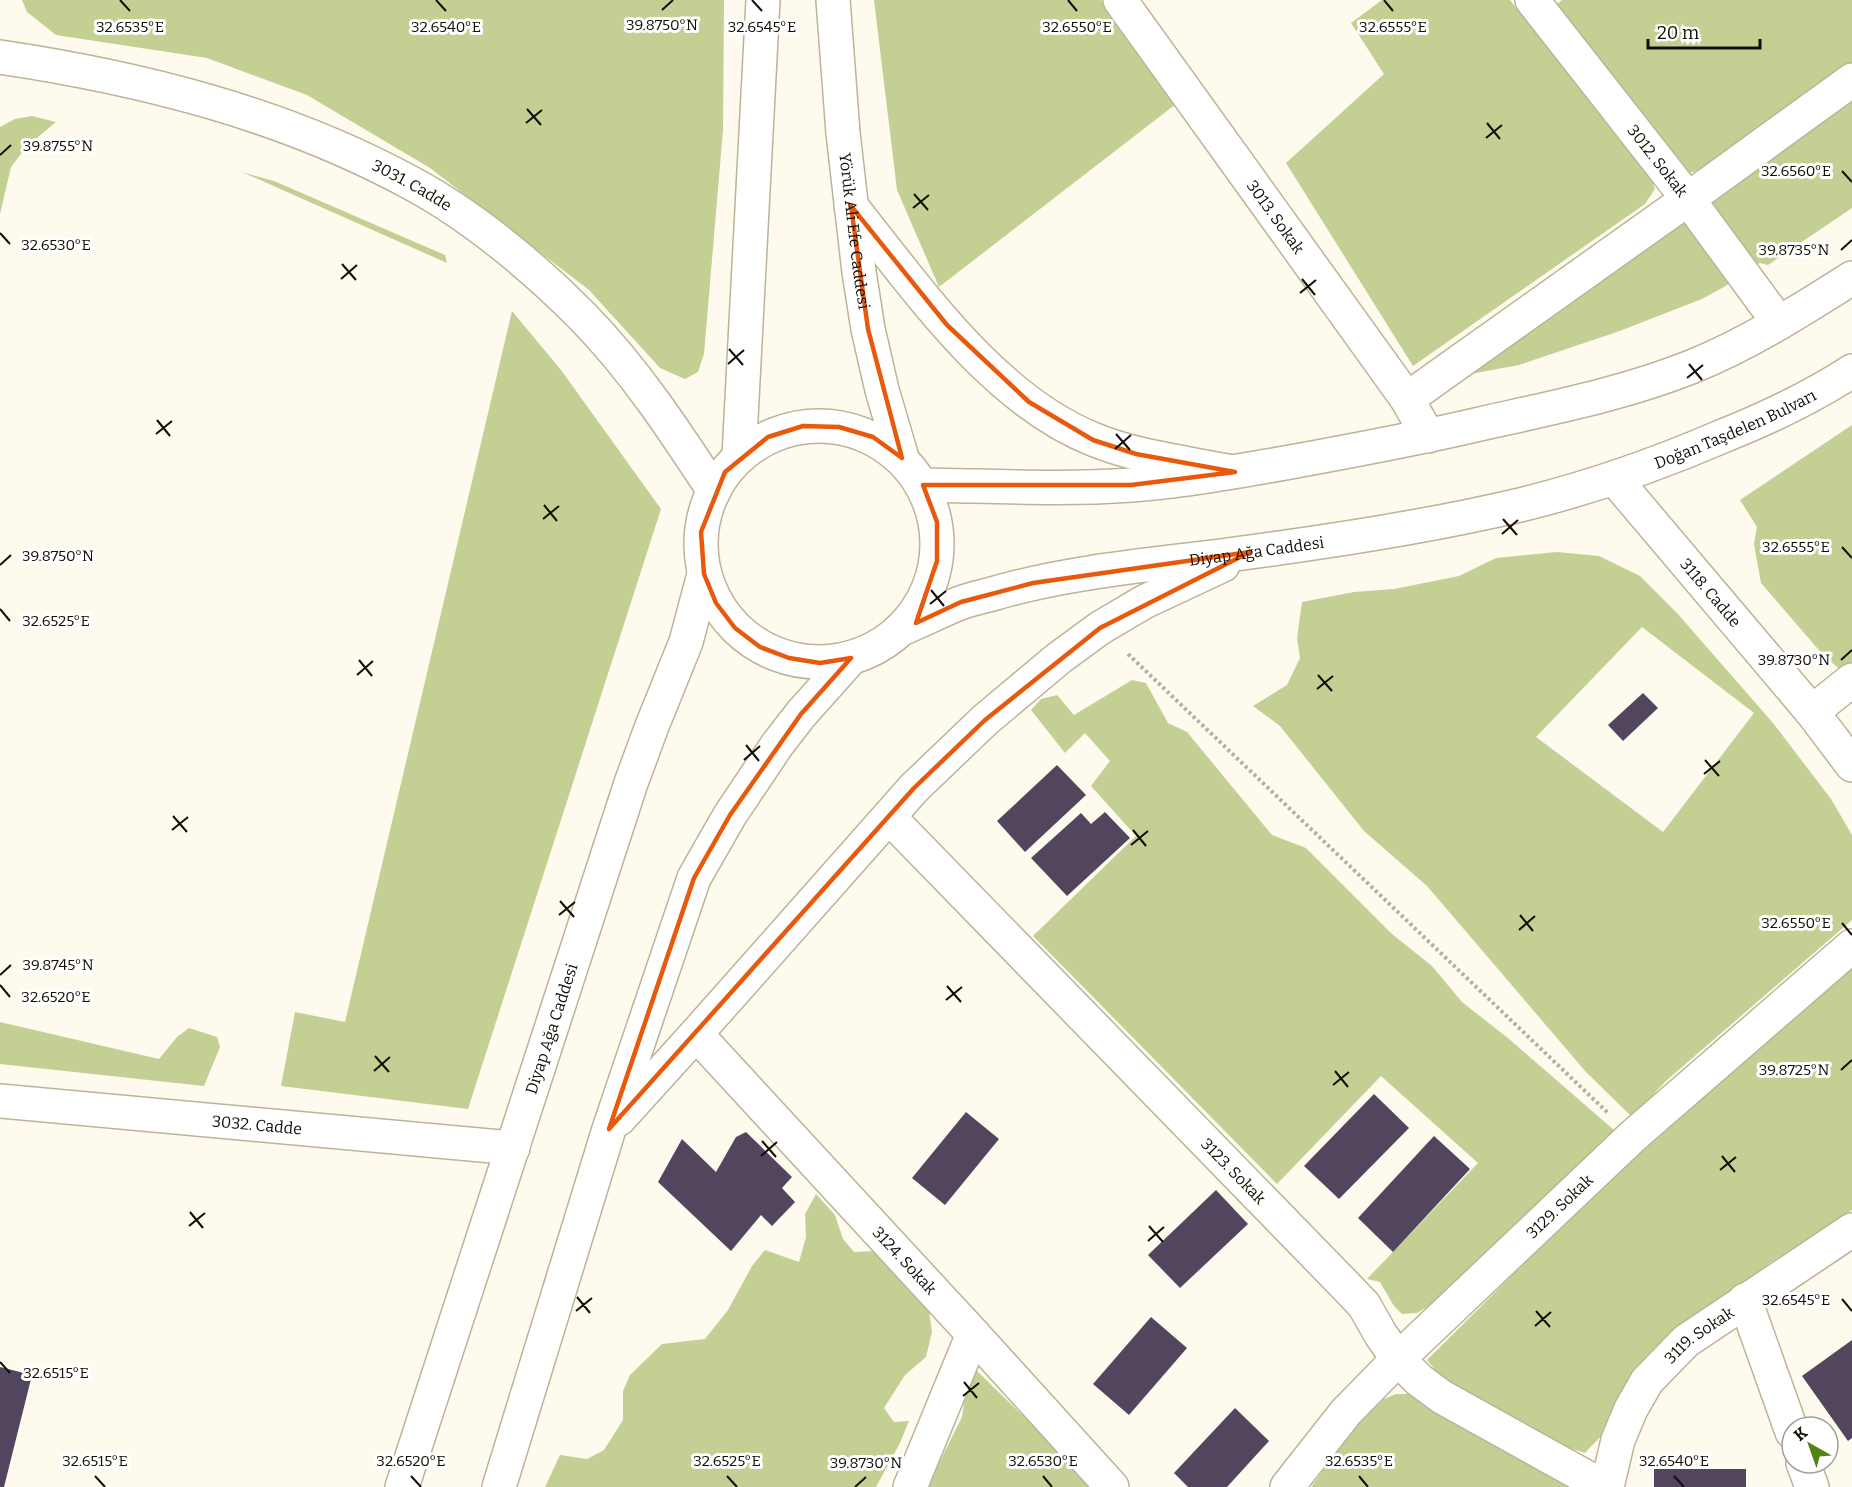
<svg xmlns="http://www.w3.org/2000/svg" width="1852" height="1487" viewBox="0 0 1852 1487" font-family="Bitter,serif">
  <rect width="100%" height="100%" fill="#fefaee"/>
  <g fill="#c4cf94" fill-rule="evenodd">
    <polygon points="22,0 724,0 723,130 704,354 698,372 685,379 660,368 589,290 430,168 307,95 207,58 56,35 27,12"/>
    <polygon points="874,0 1101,0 1176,104 939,287 897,190"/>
    <polygon points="1382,0 1510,0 1650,176 1655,189 1645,204 1413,366 1286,163 1384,74 1351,23"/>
    <polygon points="1562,0 1852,0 1852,62 1699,170 1689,173 1677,164 1552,8"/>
    <polygon points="1852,92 1852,208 1768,265 1760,263 1753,266 1708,200"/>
    <polygon points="32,116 56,122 27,146 11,167 0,214 0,127 15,119"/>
    <polygon points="242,172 274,181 445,255 447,263"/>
    <polygon points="1678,218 1705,234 1731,283 1702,299 1617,332 1519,365 1465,375"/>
    <polygon points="512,311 561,370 661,509 468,1109 281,1086 295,1012 345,1022"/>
    <polygon points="1852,425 1852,662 1841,670 1824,656 1761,583 1754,544 1757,527 1740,500"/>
    <path d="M1557,552L1599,556L1640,576L1677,613L1773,723L1831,799L1852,835V920L1667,1080L1632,1117L1586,1072L1427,886L1364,831L1280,726L1253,706L1287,685L1300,658L1297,638L1302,602L1354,592L1394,589L1459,576L1496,558ZM1642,627L1754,713L1663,832L1536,737Z"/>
    <polygon points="1132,680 1146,683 1168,723 1187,732 1272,835 1306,848 1392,934 1432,966 1462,1002 1509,1039 1614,1130 1444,1297 1417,1313 1402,1314 1394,1306 1380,1282 1367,1279 1478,1163 1381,1076 1277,1184 1033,936 1136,836 1091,786 1110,761 1085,733 1065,753 1031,710 1041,699 1057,695 1074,715"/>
    <polygon points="1852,967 1852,1210 1770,1263 1701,1313 1604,1433 1585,1453 1552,1442 1440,1376 1427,1360 1597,1191"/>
    <polygon points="0,1022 159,1059 177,1037 189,1028 217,1037 220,1047 204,1086 0,1064"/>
    <polygon points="816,1194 835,1215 843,1239 854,1252 875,1251 929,1311 932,1332 926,1357 905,1375 884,1408 894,1422 909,1421 900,1443 876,1487 545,1487 560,1455 587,1459 604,1450 623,1420 623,1391 630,1375 662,1344 705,1339 728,1310 752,1266 765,1250 799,1262 806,1237 805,1214"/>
    <polygon points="975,1369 1090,1481 1091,1487 929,1487 937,1467 962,1417 967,1382"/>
    <polygon points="1396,1394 1409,1394 1452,1415 1570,1487 1311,1487 1353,1429 1384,1399"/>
  </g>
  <g fill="#51465d">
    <polygon points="1643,693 1658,708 1623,741 1608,725"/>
    <polygon points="1057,765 1086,795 1025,852 997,821"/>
    <polygon points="1105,812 1130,838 1067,896 1031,858 1081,813 1091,824"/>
    <polygon points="1374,1094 1409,1128 1339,1199 1304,1166"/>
    <polygon points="966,1112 999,1139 945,1205 912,1178"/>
    <polygon points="746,1132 792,1177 782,1188 795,1202 772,1226 761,1215 731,1251 658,1182 682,1139 716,1172 736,1137"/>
    <polygon points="1434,1136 1470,1169 1393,1252 1358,1218"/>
    <polygon points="1216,1190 1248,1224 1180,1288 1148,1255"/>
    <polygon points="1151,1317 1187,1348 1129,1415 1093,1384"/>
    <polygon points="1852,1340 1852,1438 1848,1441 1802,1376"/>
    <polygon points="0,1367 32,1375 4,1487 0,1487"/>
    <polygon points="1235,1408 1269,1441 1227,1487 1188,1487 1174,1473"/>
    <rect x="1654" y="1469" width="92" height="18"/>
  </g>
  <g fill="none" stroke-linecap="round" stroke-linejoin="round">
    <defs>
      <g id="minor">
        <path id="s1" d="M833,0L843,133L859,272L868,329L882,390L902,458"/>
        <path id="s2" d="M1120,0L1407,399L1428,436"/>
        <path id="s3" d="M1532,0L1688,199L1779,323"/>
        <path id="s4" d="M0,57C142,78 284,114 411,183C471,215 535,268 583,317C634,369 674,430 714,491"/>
        <path d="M851,206C917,288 993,400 1095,440C1137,457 1183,462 1227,471"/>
        <polyline points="1407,399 1688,199 1852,80"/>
        <polyline points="739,456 763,0"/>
        <path id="s5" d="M1614,478L1812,712L1852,765"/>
        <polyline points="1812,712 1852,680"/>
        <path id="s6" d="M889,817L1340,1280L1364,1305L1381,1335L1398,1359L1419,1380L1442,1397L1604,1487"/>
        <path id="s7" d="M696,1034L973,1334L1112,1487"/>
        <path id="s8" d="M0,1101L513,1148"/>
        <polyline points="1745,1300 1792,1432"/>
        <polyline points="1803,1463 1812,1487"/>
        <polyline points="910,1487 973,1334"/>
        <path id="s9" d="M1287,1487L1346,1412L1398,1359L1633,1136L1852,946"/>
        <path id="s10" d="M1607,1487L1618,1440L1631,1409L1647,1381L1686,1341L1852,1230"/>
      </g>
      <g id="major">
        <circle cx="819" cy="544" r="118"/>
        <path d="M923,485C992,486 1063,490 1132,485C1183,481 1234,472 1285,463C1351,451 1416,439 1480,424C1551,408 1623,394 1691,367C1748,344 1800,311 1852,278"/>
        <path id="s11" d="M901,629C921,621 940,611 960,603C973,598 986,596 999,592C1081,569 1166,564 1250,552C1340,540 1431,526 1520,505C1590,488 1658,464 1723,436C1768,418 1812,397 1852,371"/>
        <polyline points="619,1119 696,1034 914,788 985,720 1059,658 1100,628 1144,602 1223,565"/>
        <path id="s12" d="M402,1487L631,783L652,726L686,642L704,574"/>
        <polyline points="499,1487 609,1129 694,878 730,815 777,745 801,714 851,658"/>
      </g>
    </defs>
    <use href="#minor" stroke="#bdb398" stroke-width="36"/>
    <use href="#major" stroke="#bdb398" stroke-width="36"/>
    <polyline stroke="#b3afa4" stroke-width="4" stroke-dasharray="3 3" stroke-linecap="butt" points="1128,654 1608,1113"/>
    <use href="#minor" stroke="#fff" stroke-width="33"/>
    <use href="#major" stroke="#fff" stroke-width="33"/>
  </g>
  <path fill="none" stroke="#e8590c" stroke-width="4.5" stroke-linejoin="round" d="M851,206L947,325L1029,402L1093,440L1136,454L1235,472L1131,485H923L937,522V561L916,623L961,602L1033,583L1250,552L1100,628L985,720L914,788L609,1129L694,878L730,815L801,714L851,658L820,663L789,658L760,647L735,628L716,603L704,574L701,532L725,472L768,437L803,426L839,427L873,437L902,458L868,329Z"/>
  <path fill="none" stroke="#120e05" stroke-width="2" d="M120,0L130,11M436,0L446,11M752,0L762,11M1068,0L1077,11M1384,0L1393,11M662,10L673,0M527,109L541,125M526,123L542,110M1487,123L1500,139M1486,138L1502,125M0,155L11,145M1842,171L1852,182M914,194L928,210M913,208L929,195M0,233L10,244M1841,250L1852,240M342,264L356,280M341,279L357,265M1302,279L1315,295M1300,293L1316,280M729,349L743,365M728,364L744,350M1689,364L1702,380M1687,378L1703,365M157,420L170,436M156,434L172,421M1116,434L1130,450M1115,449L1131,435M544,505L557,521M543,519L559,506M1503,519L1517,535M1502,534L1518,520M1842,547L1852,558M0,565L11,555M931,590L944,606M930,604L946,591M0,609L10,621M359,660L372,676M1841,660L1852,650M357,675L373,661M1318,675L1332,691M1317,689L1333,676M746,745L759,761M744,760L760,746M1705,760L1719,776M1704,774L1720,761M173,816L187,832M172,830L188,817M1133,830L1146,846M1131,845L1148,831M560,901L574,917M559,915L575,902M1520,915L1533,931M1842,923L1852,935M1519,930L1535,916M0,975L11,965M0,985L10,997M947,986L961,1002M946,1000L962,987M375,1056L389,1072M1841,1070L1852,1060M374,1071L390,1057M1335,1071L1348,1087M1333,1085L1349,1072M762,1141L776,1157M761,1156L777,1142M1722,1156L1735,1172M1720,1170L1736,1157M190,1212L203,1228M189,1226L205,1213M1149,1226L1163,1242M1148,1241L1164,1227M577,1297L590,1313M1842,1299L1852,1311M576,1311L592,1298M1536,1311L1550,1327M1535,1326L1551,1312M0,1362L10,1373M964,1382L977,1398M963,1396L979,1383M95,1476L105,1487M411,1476L421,1487M727,1476L737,1487M1043,1476L1052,1487M1359,1476L1368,1487M1674,1476L1684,1487M855,1487L866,1477"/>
  <g text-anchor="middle" stroke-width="6" stroke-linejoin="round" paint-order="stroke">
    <g font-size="16" fill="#120e05" stroke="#fff">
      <text dy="6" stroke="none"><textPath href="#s3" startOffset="204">3012. Sokak</textPath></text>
      <text dy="6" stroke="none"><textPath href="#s4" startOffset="434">3031. Cadde</textPath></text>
      <text dy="6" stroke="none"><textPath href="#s2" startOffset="267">3013. Sokak</textPath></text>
      <text dy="6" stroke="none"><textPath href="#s1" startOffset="232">Yörük Ali Efe Caddesi</textPath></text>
      <text dy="6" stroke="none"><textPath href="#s11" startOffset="862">Doğan Taşdelen Bulvarı</textPath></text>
      <text dy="6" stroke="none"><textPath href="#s11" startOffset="366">Diyap Ağa Caddesi</textPath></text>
      <text dy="6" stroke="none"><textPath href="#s5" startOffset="150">3118. Cadde</textPath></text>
      <text dy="6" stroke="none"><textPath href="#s12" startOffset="482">Diyap Ağa Caddesi</textPath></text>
      <text dy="6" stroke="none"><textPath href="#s8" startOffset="258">3032. Cadde</textPath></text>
      <text dy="6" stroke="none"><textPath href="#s6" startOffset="494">3123. Sokak</textPath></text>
      <text dy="6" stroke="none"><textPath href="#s9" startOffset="392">3129. Sokak</textPath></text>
      <text dy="6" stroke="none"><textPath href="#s7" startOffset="308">3124. Sokak</textPath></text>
      <text dy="6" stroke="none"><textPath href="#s10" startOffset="184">3119. Sokak</textPath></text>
    </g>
  </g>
  <g font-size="15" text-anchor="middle" fill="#120e05" stroke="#fff" stroke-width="6" stroke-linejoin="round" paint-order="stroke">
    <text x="662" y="30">39.8750°N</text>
    <text x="130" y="32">32.6535°E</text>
    <text x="762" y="32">32.6545°E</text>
    <text x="1077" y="32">32.6550°E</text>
    <text x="1393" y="32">32.6555°E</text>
    <text x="446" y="32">32.6540°E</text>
    <text x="58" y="151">39.8755°N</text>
    <text x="1796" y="176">32.6560°E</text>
    <text x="56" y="250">32.6530°E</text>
    <text x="1794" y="255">39.8735°N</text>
    <text x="1796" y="552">32.6555°E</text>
    <text x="58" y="561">39.8750°N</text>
    <text x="56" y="626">32.6525°E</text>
    <text x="1794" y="665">39.8730°N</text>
    <text x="1796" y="928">32.6550°E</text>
    <text x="58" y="970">39.8745°N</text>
    <text x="56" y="1002">32.6520°E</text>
    <text x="1794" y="1075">39.8725°N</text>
    <text x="1796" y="1305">32.6545°E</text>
    <text x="56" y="1378">32.6515°E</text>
    <text x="95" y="1466">32.6515°E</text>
    <text x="411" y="1466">32.6520°E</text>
    <text x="727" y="1466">32.6525°E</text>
    <text x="1043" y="1466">32.6530°E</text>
    <text x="1359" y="1466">32.6535°E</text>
    <text x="1674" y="1466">32.6540°E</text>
    <text x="866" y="1468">39.8730°N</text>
  </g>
  <g transform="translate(1810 1445) rotate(320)"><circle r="28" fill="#ffffff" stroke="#a09f9b" stroke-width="1.5"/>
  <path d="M0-4.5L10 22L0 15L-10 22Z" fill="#538314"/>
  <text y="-9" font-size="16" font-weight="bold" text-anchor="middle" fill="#120e05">K</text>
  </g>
  <path d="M1648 39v9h112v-9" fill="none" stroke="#120e05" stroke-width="3"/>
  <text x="1657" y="39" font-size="18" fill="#120e05" stroke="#ffffff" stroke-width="4.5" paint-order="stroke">20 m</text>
</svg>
